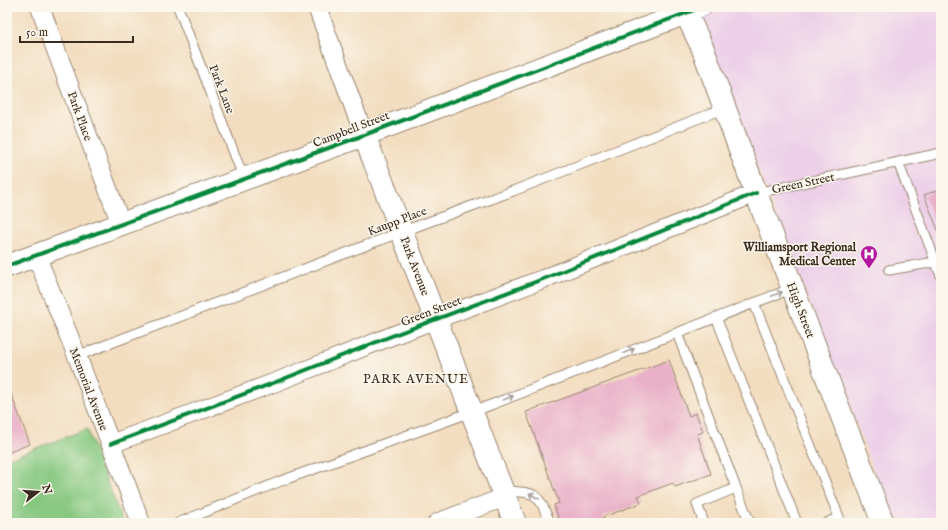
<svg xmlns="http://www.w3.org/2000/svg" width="948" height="530" viewBox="0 0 948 530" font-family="'IM FELL English',serif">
  <rect width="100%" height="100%" fill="#fbf7ec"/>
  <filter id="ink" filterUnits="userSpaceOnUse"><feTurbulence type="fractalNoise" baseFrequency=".025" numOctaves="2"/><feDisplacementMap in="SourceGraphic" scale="8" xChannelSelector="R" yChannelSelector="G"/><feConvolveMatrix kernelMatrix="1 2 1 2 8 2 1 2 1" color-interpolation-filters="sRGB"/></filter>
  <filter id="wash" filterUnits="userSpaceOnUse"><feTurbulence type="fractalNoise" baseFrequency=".012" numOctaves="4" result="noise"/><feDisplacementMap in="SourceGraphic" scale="16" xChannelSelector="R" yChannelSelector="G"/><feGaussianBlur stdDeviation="0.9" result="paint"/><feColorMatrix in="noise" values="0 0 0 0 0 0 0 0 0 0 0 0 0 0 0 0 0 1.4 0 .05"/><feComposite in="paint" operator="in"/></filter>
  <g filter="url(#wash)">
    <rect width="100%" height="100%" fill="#f3ddc0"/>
    <polygon fill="#edd0e8" points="719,7 941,7 941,523 894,523 699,15"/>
    <polygon fill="#86c880" stroke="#60794f" points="87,429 123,523 7,523 7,459"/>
    <g id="blocks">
      <g fill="#e9b0c8">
        <polygon points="941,189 941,235 940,235 924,195"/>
        <polygon points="669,360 689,416 696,413 703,432 697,434 711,474 675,487 673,483 638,496 641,503 603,517 605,523 560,523 554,505 559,503 526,412"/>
        <polygon points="7,386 8,386 30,444 7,453"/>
      </g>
    </g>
  </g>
  <g filter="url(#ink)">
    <use href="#blocks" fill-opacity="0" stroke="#97846f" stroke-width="1"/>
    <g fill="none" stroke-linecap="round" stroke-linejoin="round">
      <defs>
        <g id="service">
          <polyline points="178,7 244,179"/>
          <polyline points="898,162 941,276"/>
          <polyline points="756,193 941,153"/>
          <polyline points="889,270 935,262"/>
          <polyline points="754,303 839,517 827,523"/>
          <polyline points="716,317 797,523"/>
          <polyline points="677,333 736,488 697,504 704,523"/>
          <polyline points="77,356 401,232 513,191 725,108"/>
          <polyline points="736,488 750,523"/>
          <path d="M503,491C538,493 537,491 550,523"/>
          <polyline points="178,523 281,481 488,406 793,288"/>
        </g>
        <g id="minor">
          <polyline points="40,7 121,224"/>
          <polyline points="317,7 364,135"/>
          <polyline points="686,13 702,7"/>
          <polyline points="36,255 77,356 141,523"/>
          <polyline points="111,444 276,382 394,335 543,279 756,193"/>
          <polyline points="437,523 505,497"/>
        </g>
        <g id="tertiary">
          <polyline points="364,135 515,523"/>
          <polyline points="7,266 364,135 686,13"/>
        </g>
        <polyline id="secondary" points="683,7 703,49 756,193 883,523"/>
      </defs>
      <use href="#service" stroke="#97846f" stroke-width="11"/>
      <use href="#minor" stroke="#97846f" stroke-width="20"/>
      <use href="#tertiary" stroke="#97846f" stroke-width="24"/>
      <use href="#secondary" stroke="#97846f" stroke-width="24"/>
      <use href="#service" stroke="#fff" stroke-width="9"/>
      <use href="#minor" stroke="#fff" stroke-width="18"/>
      <use href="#tertiary" stroke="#fff" stroke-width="22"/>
      <use href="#secondary" stroke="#fff" stroke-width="22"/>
      <defs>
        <g id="cycleway">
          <polyline points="7,266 364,135 702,7"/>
          <polyline points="111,444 276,382 394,335 543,279 756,193"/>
        </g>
      </defs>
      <use href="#cycleway" stroke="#fbf7ec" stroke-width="6"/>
      <use href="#cycleway" stroke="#00873e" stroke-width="4"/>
    </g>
    <defs><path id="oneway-shaft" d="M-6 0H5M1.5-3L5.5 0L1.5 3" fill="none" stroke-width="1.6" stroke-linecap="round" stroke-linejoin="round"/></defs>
    <g stroke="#a79f9a">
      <use href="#oneway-shaft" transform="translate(777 294) rotate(-21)"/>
      <use href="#oneway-shaft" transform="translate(629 351) rotate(-22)"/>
      <use href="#oneway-shaft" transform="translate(508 398) rotate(-21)"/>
      <use href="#oneway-shaft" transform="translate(534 496) rotate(-150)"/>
    </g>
  </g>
  <defs>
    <symbol id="hospital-pin" viewBox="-11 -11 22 30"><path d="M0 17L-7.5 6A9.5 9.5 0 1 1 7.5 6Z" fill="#b5179e" stroke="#fbf7ec"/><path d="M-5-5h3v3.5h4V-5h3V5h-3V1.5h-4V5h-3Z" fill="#fff"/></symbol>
  </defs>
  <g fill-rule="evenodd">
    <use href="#hospital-pin" x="859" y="244" width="20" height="27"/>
  </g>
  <g text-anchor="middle" stroke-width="3" stroke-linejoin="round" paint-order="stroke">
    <g font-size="12" fill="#3b2a1e" stroke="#fbf7ec">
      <text transform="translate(222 89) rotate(69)" y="4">Park Lane</text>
      <text transform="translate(80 116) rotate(70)" y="4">Park Place</text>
      <text transform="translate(351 129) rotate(-21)" y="4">Campbell Street</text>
      <text transform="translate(803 183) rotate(-12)" y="4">Green Street</text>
      <text transform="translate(397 221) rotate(-21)" y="4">Kaupp Place</text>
      <text transform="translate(415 266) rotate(69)" y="4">Park Avenue</text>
      <text transform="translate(801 310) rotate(69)" y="4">High Street</text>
      <text transform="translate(431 311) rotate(-21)" y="4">Green Street</text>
      <text transform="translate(89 389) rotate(69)" y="4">Memorial Avenue</text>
    </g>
    <g font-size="12" font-weight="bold" fill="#3b2a1e" stroke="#fbf7ec" text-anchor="end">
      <text x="856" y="251">Williamsport Regional<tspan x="856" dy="14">Medical Center</tspan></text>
    </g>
    <g font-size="13" letter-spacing="1" fill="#3b2a1e" stroke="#fbf7ec">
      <text x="416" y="383">PARK AVENUE</text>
    </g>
  </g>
  <rect width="948" height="530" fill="none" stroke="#fbf7ec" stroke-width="24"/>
  <g transform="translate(38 492) rotate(73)" stroke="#fbf7ec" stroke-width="3" paint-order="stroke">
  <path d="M0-3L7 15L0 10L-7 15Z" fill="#3b2a1e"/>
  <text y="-6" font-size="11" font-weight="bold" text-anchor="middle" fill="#3b2a1e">N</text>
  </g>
  <path d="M20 36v6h113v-6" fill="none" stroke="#3b2a1e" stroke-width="2"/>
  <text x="26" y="36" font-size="12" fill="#3b2a1e" stroke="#fbf7ec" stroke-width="3" paint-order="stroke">50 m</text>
</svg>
